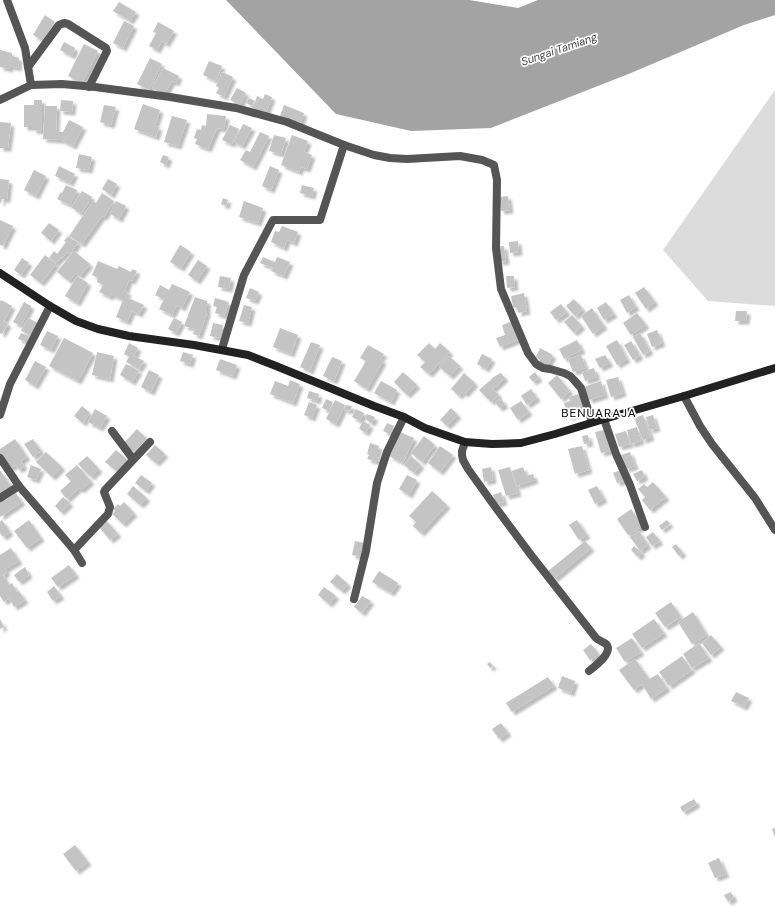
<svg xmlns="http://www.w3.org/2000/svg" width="775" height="916" viewBox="0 0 775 916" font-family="'DM Sans',sans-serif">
  <defs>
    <filter id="shadow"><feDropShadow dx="3.5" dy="3.5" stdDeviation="1" flood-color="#0004"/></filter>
  </defs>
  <rect width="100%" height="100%" fill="#fff"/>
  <polygon fill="#dcdcdc" points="775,90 775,306 708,301 663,250"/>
  <polygon fill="#a3a3a3" points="226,0 469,0 518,8 538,0 775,0 775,15 744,25 631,73 491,128 411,131 336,114"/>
  <g fill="#c4c4c4" filter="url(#shadow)">
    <polygon points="119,2 136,12 130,21 113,11"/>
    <polygon points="45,15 55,22 43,41 33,35"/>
    <polygon points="124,21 134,26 123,48 113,43"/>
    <polygon points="158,22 174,31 166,44 162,41 157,50 149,46 156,33 153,32"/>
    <polygon points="64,42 75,48 72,56 60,50"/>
    <polygon points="84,44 98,51 82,83 68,76"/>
    <polygon points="0,50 12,53 12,56 19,58 18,68 10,66 9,69 0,67"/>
    <polygon points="150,58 162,64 149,90 137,84"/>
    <polygon points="209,61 222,66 216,81 203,75"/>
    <polygon points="163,68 179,76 176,83 172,81 164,95 152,88"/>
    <polygon points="222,72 233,77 224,97 216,93 219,88 216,86"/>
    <polygon points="237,88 246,93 240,105 230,100"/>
    <polygon points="265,94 272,97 266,113 253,108 257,96 263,99"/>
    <polygon points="249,98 255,101 252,106 246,103"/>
    <polygon points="34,100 42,100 42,131 33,130 33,127 24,127 24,105 34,105"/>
    <polygon points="61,100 73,101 72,112 60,111"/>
    <polygon points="143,104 160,110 155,126 159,127 156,137 134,129"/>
    <polygon points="104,105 116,107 111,125 100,122"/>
    <polygon points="284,105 304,113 300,124 280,116"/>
    <polygon points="45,106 57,106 56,132 63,132 69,120 83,127 73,146 61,140 43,139"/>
    <polygon points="207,114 226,116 224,129 217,128 208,149 195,144 197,139 194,138 197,129 201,130 202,125 206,126"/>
    <polygon points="172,116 187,120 178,146 164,142"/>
    <polygon points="0,122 11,123 8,148 0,148"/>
    <polygon points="243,124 252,128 242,146 234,142"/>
    <polygon points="230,125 239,129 232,144 222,140"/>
    <polygon points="260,132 269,136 253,167 240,160 246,150 250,152"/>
    <polygon points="274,135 286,138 281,154 269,151"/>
    <polygon points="292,135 308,141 304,152 312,155 307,169 301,167 299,172 281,165"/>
    <polygon points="79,154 92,157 89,170 76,168"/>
    <polygon points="163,155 169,157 166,165 160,162"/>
    <polygon points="59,166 75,174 70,183 55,176"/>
    <polygon points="270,166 279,170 271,190 262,186"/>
    <polygon points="34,170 46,176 36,196 24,190"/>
    <polygon points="0,179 9,180 7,199 2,199 1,203 0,203"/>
    <polygon points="108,179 117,184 111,195 102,189"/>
    <polygon points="66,185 77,190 70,205 57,199 61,192 62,193"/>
    <polygon points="302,185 314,188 312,196 300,193"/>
    <polygon points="82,191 92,197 81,214 71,207"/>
    <polygon points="102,193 114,201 104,217 102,216 82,244 69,236 93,201 96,203"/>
    <polygon points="508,196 510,210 501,211 499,197"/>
    <polygon points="223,198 228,200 226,206 221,204"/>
    <polygon points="116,201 126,206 119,219 110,214"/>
    <polygon points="244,201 263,208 258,223 239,217"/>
    <polygon points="0,220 13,226 3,246 0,245"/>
    <polygon points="49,223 59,230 51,241 41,233"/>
    <polygon points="282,226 298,232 294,243 287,240 284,248 271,242 275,231 279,232"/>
    <polygon points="68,236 78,243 70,254 67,252 62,258 61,257 56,263 49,258 54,251 57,254 66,242 64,241"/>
    <polygon points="518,241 519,252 510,253 509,242"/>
    <polygon points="180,245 191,252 181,268 170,262"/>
    <polygon points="504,246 506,261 499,262 498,247"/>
    <polygon points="74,251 90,264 80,276 76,273 69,281 57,272"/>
    <polygon points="45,255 56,264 41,283 30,275"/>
    <polygon points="263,257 275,262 277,257 290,262 284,276 271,271 273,268 260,263"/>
    <polygon points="22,258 29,263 21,275 14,270"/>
    <polygon points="198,260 207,266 197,281 188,275"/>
    <polygon points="98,261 117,269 119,266 131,272 132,269 137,271 132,281 129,280 125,291 128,292 126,297 144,305 139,314 132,311 127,322 116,317 123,300 111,294 110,297 99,292 103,285 97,282 98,278 92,275"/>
    <polygon points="77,276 88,283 77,303 65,296"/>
    <polygon points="220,276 231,278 229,289 218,287"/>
    <polygon points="506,276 514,276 515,287 507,288"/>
    <polygon points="172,284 190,292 182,308 177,305 172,315 159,309 164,299 155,295 160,285 169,290"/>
    <polygon points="644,287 655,302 646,309 635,293"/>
    <polygon points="250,288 259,292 255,301 246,298"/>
    <polygon points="524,293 527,311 518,313 518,308 513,307 511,296"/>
    <polygon points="629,295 636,307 627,313 620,300"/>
    <polygon points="195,297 207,301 207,313 199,336 193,334 195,329 184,326"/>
    <polygon points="215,298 229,302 224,316 215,313 217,307 213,306"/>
    <polygon points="574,299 583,309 575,316 566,306"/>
    <polygon points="1,300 12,306 4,321 8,324 2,334 0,333 0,302"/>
    <polygon points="24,302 31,306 21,326 13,322"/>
    <polygon points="606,302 614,314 604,320 597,308"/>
    <polygon points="561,304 567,312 556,320 550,312"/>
    <polygon points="244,305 252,307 248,323 239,321"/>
    <polygon points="592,308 604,326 593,334 581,316"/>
    <polygon points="736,311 747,311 746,321 735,321"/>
    <polygon points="637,313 646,325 631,335 623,323"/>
    <polygon points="572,315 582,326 574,333 564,322"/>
    <polygon points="28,318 38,323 32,336 21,331"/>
    <polygon points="174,318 182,322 176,333 168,329"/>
    <polygon points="513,321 520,339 500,347 496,338 505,335 502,325"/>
    <polygon points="213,323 223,325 220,338 210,336"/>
    <polygon points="280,328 298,335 291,354 273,347"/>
    <polygon points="657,330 662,343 652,347 647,334"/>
    <polygon points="47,331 58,336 51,350 40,345"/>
    <polygon points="21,333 29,336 26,342 18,339"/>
    <polygon points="640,333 650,351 643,355 633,337"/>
    <polygon points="64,338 93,353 78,381 49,366"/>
    <polygon points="577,340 582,350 564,359 559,349"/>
    <polygon points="617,340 627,359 617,365 606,346"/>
    <polygon points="631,341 640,356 633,360 624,345"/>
    <polygon points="311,342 320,345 310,371 300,367"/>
    <polygon points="129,343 138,348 134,356 144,361 139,369 126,362 129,357 124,354"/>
    <polygon points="429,343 435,349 440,343 450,352 429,374 420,367 425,362 417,355"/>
    <polygon points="368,345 384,354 380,359 383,361 367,389 354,381 366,361 360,358"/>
    <polygon points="540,348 553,355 547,367 538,362 540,360 536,357"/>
    <polygon points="97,352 114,356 110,379 92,375"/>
    <polygon points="183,352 193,355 190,364 180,361"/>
    <polygon points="482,354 492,359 486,369 477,364"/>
    <polygon points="581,355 586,368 573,372 568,359"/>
    <polygon points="605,355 610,363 600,368 595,359"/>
    <polygon points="449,356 460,366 450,376 439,367"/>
    <polygon points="332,357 342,361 334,381 323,376"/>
    <polygon points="220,359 237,365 233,376 216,370"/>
    <polygon points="35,361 46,367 35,386 25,380"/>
    <polygon points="126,364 139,371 132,382 120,375"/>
    <polygon points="594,368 597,377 585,381 582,372"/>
    <polygon points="149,370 159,375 151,392 141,387"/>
    <polygon points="403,372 417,385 407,395 394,382"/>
    <polygon points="535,372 539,378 533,382 529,377"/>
    <polygon points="464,373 475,383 465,394 462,392 459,396 451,389"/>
    <polygon points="501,373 505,378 493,389 499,395 491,402 479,390 495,376"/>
    <polygon points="557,375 570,391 561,399 548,383"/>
    <polygon points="618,377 623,393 611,397 606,380"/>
    <polygon points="290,380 300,384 293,403 270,394 275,381 288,386"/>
    <polygon points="381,381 397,390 391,402 374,393"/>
    <polygon points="601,381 605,395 589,400 584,387"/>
    <polygon points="531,389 537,398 527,405 521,396"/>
    <polygon points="309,391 319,394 317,401 307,398"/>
    <polygon points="579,394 585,411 568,417 564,403 570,401 569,397"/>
    <polygon points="501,398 505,405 499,408 495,402"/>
    <polygon points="326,399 333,402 329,411 322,408"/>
    <polygon points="335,400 345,405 336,424 326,419"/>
    <polygon points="521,401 529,412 518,420 510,408"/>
    <polygon points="309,402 317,405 312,418 304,415"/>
    <polygon points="346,405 352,406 350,411 344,410"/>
    <polygon points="82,406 90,413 83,423 74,416"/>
    <polygon points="451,408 458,415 447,426 440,420"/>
    <polygon points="95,409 107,416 100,428 88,422"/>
    <polygon points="356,409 364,413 360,421 352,417"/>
    <polygon points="367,414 375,417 372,423 365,419"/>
    <polygon points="643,415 651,437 643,440 634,418"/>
    <polygon points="653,415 657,428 650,430 646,417"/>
    <polygon points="363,421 370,425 366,433 359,429"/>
    <polygon points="387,423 394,426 390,434 383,431"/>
    <polygon points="637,427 641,441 631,444 627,430"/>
    <polygon points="137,429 147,439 134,452 124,443"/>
    <polygon points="604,430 610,451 601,453 595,432"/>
    <polygon points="626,431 630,444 619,447 615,434"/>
    <polygon points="400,432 414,438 403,463 389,456"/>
    <polygon points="588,435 590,443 584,444 582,436"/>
    <polygon points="424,436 435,445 422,462 411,453"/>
    <polygon points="15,439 27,457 21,461 24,466 19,470 15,465 10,468 0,454 0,449"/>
    <polygon points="33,439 41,451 33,457 24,444"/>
    <polygon points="370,443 379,446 376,457 379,458 378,462 367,459 369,455 367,454"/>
    <polygon points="155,445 165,454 156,463 146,455"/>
    <polygon points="440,446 453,455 440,472 428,463"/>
    <polygon points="582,446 589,470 575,474 568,449"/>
    <polygon points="116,450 128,460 118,472 105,462"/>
    <polygon points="46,452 62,467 52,477 36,462"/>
    <polygon points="630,452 635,466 626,469 621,455"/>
    <polygon points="87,456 99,469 91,477 78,464"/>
    <polygon points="411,456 421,465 414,473 404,465"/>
    <polygon points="31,465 41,469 36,480 27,477"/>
    <polygon points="77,465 91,481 81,490 79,488 67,499 60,491 71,481 65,475"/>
    <polygon points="491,467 493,480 484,482 482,469"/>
    <polygon points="510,467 518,493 506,496 498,470"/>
    <polygon points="523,467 526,476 533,474 535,480 517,486 512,471"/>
    <polygon points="0,470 12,487 1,495 0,493"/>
    <polygon points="621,470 625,480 617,483 613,473"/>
    <polygon points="642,470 645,477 637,481 633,474"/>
    <polygon points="141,475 152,483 146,491 135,483"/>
    <polygon points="407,475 417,480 409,495 399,489"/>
    <polygon points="653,482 666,497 650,510 642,500 645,497 638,489 644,484 647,487"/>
    <polygon points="133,486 147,498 140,505 127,494"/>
    <polygon points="597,486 604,499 595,504 588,490"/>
    <polygon points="432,491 447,505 421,533 413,526 416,522 409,516"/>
    <polygon points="501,492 504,502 496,504 493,495"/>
    <polygon points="16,493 22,502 0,517 0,502 5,499 5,500"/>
    <polygon points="63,497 70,503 61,512 55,506"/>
    <polygon points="124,502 134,513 123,524 112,514 115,511 113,509 118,504 120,506"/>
    <polygon points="631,509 643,526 628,535 617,519"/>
    <polygon points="2,520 10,532 3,537 0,533 0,522"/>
    <polygon points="29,520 41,538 27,548 14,531"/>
    <polygon points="577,520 587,535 579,540 569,525"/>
    <polygon points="667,520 670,524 662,530 659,526"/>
    <polygon points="107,521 118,534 110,540 100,528"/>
    <polygon points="639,531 648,545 640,551 630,537"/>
    <polygon points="653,532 660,541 652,546 646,537"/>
    <polygon points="355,541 365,543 362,557 352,555"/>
    <polygon points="585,541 591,548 554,579 548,571"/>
    <polygon points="676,544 683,553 679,556 672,547"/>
    <polygon points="634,546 642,553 638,557 631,550"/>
    <polygon points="11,548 19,561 5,569 7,572 3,575 9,585 12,583 17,592 19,591 25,600 14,607 9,598 4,602 0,596 0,555"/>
    <polygon points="69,565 76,575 58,587 51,578"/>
    <polygon points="25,567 29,575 19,582 14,575"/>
    <polygon points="379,571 398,583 391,593 372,582"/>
    <polygon points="337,574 348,584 342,591 330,582"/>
    <polygon points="54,586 61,596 53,601 47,592"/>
    <polygon points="324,587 336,596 329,604 318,595"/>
    <polygon points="362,596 371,601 362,613 354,607"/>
    <polygon points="671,602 681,617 665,627 655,613"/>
    <polygon points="693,612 707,635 692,644 678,622"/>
    <polygon points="0,619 4,627 0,629"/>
    <polygon points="654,619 664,633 642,648 632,634"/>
    <polygon points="711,635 721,647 711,655 702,643"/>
    <polygon points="632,638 641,652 625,662 616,648"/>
    <polygon points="699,643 709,658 692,668 683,654"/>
    <polygon points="591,644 599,654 590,660 583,650"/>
    <polygon points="682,656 692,670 669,686 659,672"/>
    <polygon points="635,659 649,679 658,674 667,688 651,699 642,684 634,690 619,670"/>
    <polygon points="490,662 493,666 490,668 487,664"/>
    <polygon points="562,676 575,681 571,693 558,688"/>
    <polygon points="548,677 554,686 512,712 506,703"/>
    <polygon points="736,692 749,698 744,707 731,701"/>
    <polygon points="501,723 508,733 499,739 492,729"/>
    <polygon points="694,799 697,804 683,812 680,807"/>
    <polygon points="775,828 775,837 772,829"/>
    <polygon points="75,845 88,862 76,871 63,854"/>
    <polygon points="719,858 726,874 715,878 708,863"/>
    <polygon points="731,892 734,898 728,902 724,895"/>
  </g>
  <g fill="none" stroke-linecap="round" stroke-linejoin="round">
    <g stroke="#555" stroke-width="8">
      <polyline points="28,67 59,25 64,23 68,24 106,48 107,51 89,87"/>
      <polyline points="31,85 62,84 95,87 170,97 236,108 287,122 344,145 374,155 390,158 407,159 460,156 482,160 494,165 497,180 496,248 501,289 528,353 536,364 543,368 550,369 564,373 570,376 574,380 581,388 592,422"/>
      <polyline points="222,349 244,275 273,220 320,220 344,145"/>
      <polyline points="684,396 700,426 712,444 755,498 775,530"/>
      <polyline points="0,415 10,384 50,306"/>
      <polyline points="604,419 616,454 630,485 645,527"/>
      <polyline points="112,431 133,459"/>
      <path d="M465,442L462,451V455L463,460L468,469L496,508L531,555L596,638C599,641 605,642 607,645C612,654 595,666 589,671"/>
      <polyline points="0,458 19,486 74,550 82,563"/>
      <polyline points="0,498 19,486"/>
      <polyline points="74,550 108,514 110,507 104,492 105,490 150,442"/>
      <polyline points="354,599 366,551 377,483 387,452 404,417"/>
    </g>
    <polyline stroke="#555" stroke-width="8" points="0,100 31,85 25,48 7,0"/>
    <polyline stroke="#222" stroke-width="8" points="0,273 50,306 76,321 98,329 129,336 194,345 248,355 276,366 374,406 404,417 425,428 465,442 492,444 521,443 555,434 604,419 684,396 775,368"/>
  </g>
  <g text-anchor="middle" stroke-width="3.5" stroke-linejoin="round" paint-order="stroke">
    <g font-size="11" font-style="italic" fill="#444" stroke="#fff">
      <text transform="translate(559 49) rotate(-19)" y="4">Sungai Tamiang</text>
    </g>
    <g font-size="12" letter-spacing="1" fill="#000" stroke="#fff">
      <text x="599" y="417">BENUARAJA</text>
    </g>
  </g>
</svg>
